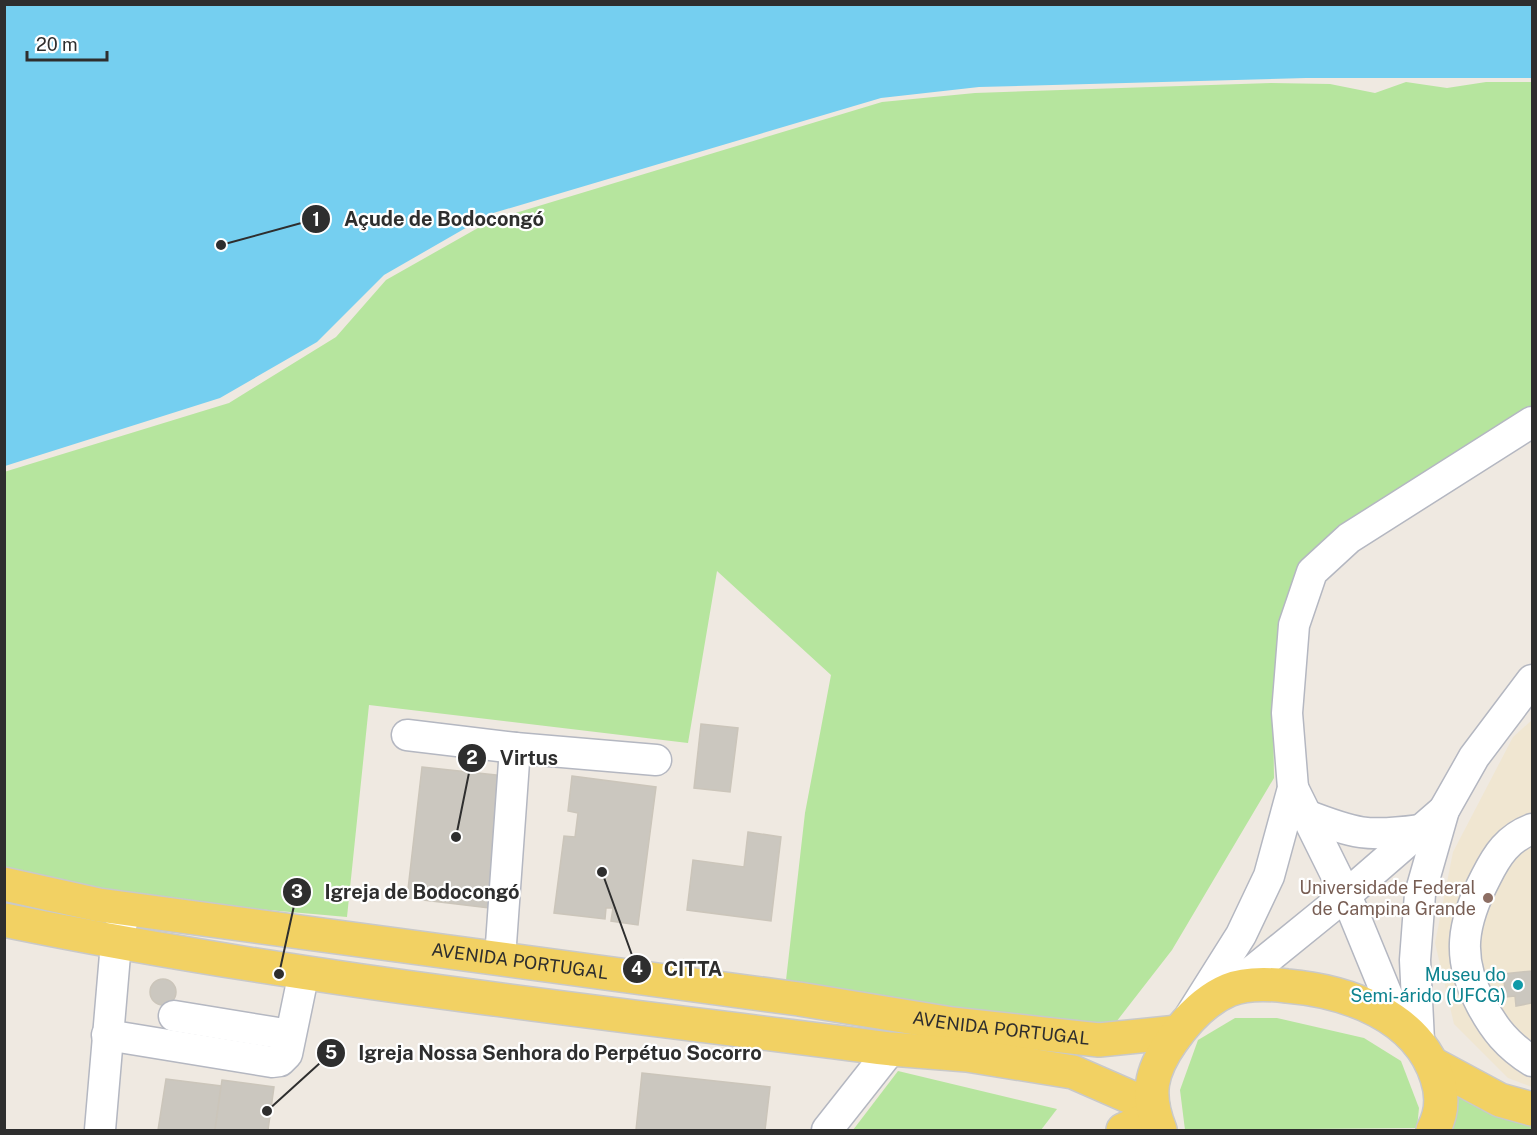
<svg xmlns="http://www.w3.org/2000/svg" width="1537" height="1135" viewBox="0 0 1537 1135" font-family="'Public Sans',sans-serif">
  <rect width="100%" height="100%" fill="#efe9e1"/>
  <polygon fill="#f0e6d1" points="1532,720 1532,1087 1508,1078 1454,1024 1435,943 1453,852 1513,737"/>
  <g fill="#b6e59e">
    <polygon points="1406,82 1447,88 1486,82 1532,82 1532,415 1305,568 1273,709 1274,778 1172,950 1113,1026 785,989 805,813 831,675 717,571 688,743 369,705 347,917 156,900 5,873 4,472 229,403 336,337 386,280 492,220 882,102 975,93 1271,83 1330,84 1375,93"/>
    <polygon points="1235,1018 1277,1018 1364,1038 1401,1061 1419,1108 1417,1128 1185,1130 1180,1090 1198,1040"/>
    <polygon points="898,1071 1057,1109 1041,1130 853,1130"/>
    <polygon points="1446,1079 1532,1115 1532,1130 1443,1130"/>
  </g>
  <polygon fill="#75cff0" points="5,4 1532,4 1532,78 1306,78 979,87 881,98 490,214 384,275 317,342 220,398 5,466"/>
  <g fill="#cbc7bf" stroke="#cbc5ba" stroke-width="1.5">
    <polygon points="701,724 738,728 730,792 694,788"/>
    <polygon points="422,767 505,776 489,908 407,898"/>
    <polygon points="572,776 656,787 638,925 611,921 613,908 606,908 605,919 554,913 564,836 575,837 578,813 568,811"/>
    <polygon points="748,832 781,837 771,921 687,910 693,860 744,867"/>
    <polygon points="1532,971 1532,1003 1516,1006 1515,996 1506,997 1503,974"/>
    <circle cx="163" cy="992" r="13"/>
    <polygon points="642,1073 770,1087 765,1130 636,1130"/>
    <polygon points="166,1079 221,1086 215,1130 158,1130"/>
    <polygon points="222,1080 274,1087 268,1130 215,1130"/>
  </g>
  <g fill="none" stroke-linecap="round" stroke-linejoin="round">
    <defs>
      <g id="minor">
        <polyline points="407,735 515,748"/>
        <polyline points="1293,788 1346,895 1399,1024"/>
        <path d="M1306,815C1355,834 1367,837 1419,830"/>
        <path d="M1532,829C1508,838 1497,855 1486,877C1462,923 1456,958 1481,1004C1494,1029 1508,1046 1532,1061"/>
        <polyline points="500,958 515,748 656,760"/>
        <polyline points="1229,990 1346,895 1444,810"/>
        <polyline points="174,1016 290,1035"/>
        <polyline points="1190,1016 1241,935 1269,876 1293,788 1287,713 1294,625 1312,572 1349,538 1532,422"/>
        <polyline points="107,1035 272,1062 280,1061 287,1054 304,972"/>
        <polyline points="1419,1041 1415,960 1420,894 1444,810 1474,757 1532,680"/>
        <polyline points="100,1130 116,943 126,909"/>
        <polyline points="827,1130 891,1049"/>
      </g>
      <g id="major">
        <path id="s1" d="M4,884L99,905L799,999L952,1024L1099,1040L1178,1032"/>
        <path d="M4,920C297,980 595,1011 891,1049L967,1055L1073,1072L1153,1107"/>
        <polyline points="1433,1064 1500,1100 1532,1109"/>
        <polyline points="1123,1130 1154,1116"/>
        <path d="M1160,1130C1146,1095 1150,1072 1172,1041C1186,1021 1205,1000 1229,990C1246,983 1270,984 1287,986C1347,991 1418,1016 1437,1078C1443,1096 1442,1114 1433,1130"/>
      </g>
    </defs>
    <use href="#minor" stroke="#b4b7c1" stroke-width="33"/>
    <use href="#major" stroke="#c9c9c9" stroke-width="36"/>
    <use href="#minor" stroke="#fff" stroke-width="30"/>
    <use href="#major" stroke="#f2d163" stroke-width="33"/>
  </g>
  <circle fill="#8d6e63" stroke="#fff" stroke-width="2" cx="1488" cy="898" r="6"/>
  <circle fill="#0f9aa8" stroke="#fff" stroke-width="2" cx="1518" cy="985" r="6"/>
  <g text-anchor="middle" stroke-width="4.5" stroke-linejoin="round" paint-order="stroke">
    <g font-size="18" fill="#785e54" stroke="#fff" text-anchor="end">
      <text x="1476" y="894">Universidade Federal<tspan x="1476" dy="21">de Campina Grande</tspan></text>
    </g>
    <g font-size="18" fill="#2e2e2e" stroke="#fff">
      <text dy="6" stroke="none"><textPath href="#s1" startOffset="522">AVENIDA PORTUGAL</textPath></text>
      <text dy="6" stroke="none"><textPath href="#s1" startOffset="1008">AVENIDA PORTUGAL</textPath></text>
    </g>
    <g font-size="18" fill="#0d838f" stroke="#fff" text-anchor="end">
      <text x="1506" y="981">Museu do<tspan x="1506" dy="21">Semi-árido (UFCG)</tspan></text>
    </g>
  </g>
  <path fill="none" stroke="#2e2e2e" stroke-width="2" d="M221 245L316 219M456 837L472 758M279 974L297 892M602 872L637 969M267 1111L331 1053"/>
  <g fill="#2e2e2e" stroke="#fff" stroke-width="2">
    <circle cx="221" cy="245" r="6"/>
    <circle cx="456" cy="837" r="6"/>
    <circle cx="279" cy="974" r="6"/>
    <circle cx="602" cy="872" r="6"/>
    <circle cx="267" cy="1111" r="6"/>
    <circle cx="316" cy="219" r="15"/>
    <circle cx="472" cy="758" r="15"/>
    <circle cx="297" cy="892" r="15"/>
    <circle cx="637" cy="969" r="15"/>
    <circle cx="331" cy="1053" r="15"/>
  </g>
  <g font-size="18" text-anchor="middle" font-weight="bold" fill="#fff">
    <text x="316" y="226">1</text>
    <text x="472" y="764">2</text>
    <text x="297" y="898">3</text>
    <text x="637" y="975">4</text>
    <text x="331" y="1059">5</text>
  </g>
  <g font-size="20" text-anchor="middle" font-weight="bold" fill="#2e2e2e" stroke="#fff" stroke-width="4.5" stroke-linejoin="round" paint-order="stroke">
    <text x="444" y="226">Açude de Bodocongó</text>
    <text x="529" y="765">Virtus</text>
    <text x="422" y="899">Igreja de Bodocongó</text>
    <text x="693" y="976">CITTA</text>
    <text x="560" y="1060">Igreja Nossa Senhora do Perpétuo Socorro</text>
  </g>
  <rect width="1537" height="1135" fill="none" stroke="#2e2e2e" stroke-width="12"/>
  <path d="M27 51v9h80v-9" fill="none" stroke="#2e2e2e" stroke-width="3"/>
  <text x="36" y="51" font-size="18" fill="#2e2e2e" stroke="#ffffff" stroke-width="4.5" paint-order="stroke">20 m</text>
</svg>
